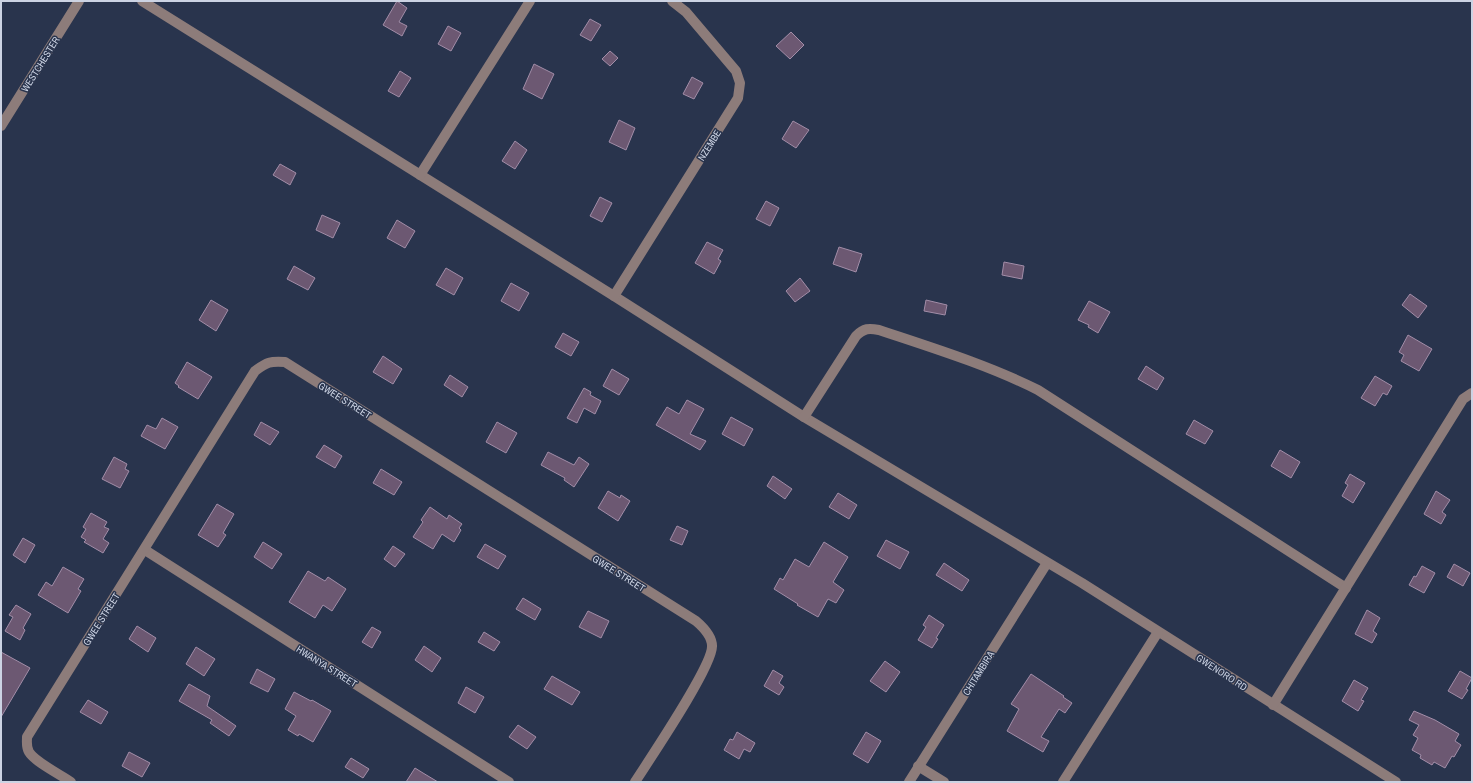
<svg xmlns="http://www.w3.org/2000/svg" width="1473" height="783" viewBox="0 0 1473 783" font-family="'Archivo Narrow',sans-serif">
  <rect width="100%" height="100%" fill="#29344d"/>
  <g fill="#6c5872" stroke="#a28da8">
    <polygon points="397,1 407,8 399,22 407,26 402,36 383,25"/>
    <polygon points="590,19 601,25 591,41 580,35"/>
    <polygon points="448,26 461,33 451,51 438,44"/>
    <polygon points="791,32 804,45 790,59 776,46"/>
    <polygon points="610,51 618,58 610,66 602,59"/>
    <polygon points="534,64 554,74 542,99 523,89"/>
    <polygon points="400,71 411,78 399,97 388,91"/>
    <polygon points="692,77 703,83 694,99 683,94"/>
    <polygon points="619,120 635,128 626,150 609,142"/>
    <polygon points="793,121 809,130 796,148 782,139"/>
    <polygon points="515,141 527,150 515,169 502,161"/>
    <polygon points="280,164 296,173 290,185 273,175"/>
    <polygon points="600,197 612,203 602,222 590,216"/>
    <polygon points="766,201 779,208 770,226 756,219"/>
    <polygon points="322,215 340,223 333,238 316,230"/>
    <polygon points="397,220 415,231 405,248 387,238"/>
    <polygon points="707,242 723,250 718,259 721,261 714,274 695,263"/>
    <polygon points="839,247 862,254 856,272 833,264"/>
    <polygon points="1004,262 1024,266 1022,279 1002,275"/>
    <polygon points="294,266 315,278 308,290 287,279"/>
    <polygon points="446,268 463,278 454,295 436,285"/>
    <polygon points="800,278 810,291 795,302 786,291"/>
    <polygon points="511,283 529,293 519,311 501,301"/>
    <polygon points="1410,294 1427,306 1418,318 1402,305"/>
    <polygon points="211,300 228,310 216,331 199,320"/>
    <polygon points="926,300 947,305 945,315 924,311"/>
    <polygon points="1089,301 1110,312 1098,333 1088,327 1089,325 1078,320"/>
    <polygon points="563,333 579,342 571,356 555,347"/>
    <polygon points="1408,335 1432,349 1419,371 1401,361 1404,355 1399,352"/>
    <polygon points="383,356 402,369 393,384 373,372"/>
    <polygon points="187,362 212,377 198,399 178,387 179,386 175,383"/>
    <polygon points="1146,366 1164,378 1157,390 1138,379"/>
    <polygon points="612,369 629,379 619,395 603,386"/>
    <polygon points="450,375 468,387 462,397 444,385"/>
    <polygon points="1375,376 1392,386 1387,395 1383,393 1375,406 1361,398"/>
    <polygon points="584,388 591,392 590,395 601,401 595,414 584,408 577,423 567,418"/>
    <polygon points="687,400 704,409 690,434 706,441 700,450 656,425 667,407 679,414"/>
    <polygon points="731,417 753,429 744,446 722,434"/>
    <polygon points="162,418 178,427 165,449 141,436 147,425 156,429"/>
    <polygon points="1194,420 1213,431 1205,444 1186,434"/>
    <polygon points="261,422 279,432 270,445 254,435"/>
    <polygon points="497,422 517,433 506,453 486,442"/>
    <polygon points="324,445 342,456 335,468 316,457"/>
    <polygon points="1280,450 1300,462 1291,478 1271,466"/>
    <polygon points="548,452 574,465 579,457 589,464 574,487 564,480 565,478 541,465"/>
    <polygon points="114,457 127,464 125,469 129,471 120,488 102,479"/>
    <polygon points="381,469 402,482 394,495 373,483"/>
    <polygon points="1350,474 1365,483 1353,503 1342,496 1348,485 1345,483"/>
    <polygon points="773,476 792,489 785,499 767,486"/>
    <polygon points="608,491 620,498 621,495 630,501 618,521 598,508"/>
    <polygon points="1436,491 1450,500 1442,512 1446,515 1441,524 1424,514"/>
    <polygon points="838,493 857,505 849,519 829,507"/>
    <polygon points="217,504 234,514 223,533 226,535 218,547 198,535"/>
    <polygon points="430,507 447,519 449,515 462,524 459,528 461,530 454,542 442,534 433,549 413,537 423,522 421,520"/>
    <polygon points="91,513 107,522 104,527 109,529 103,539 109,543 103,553 84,542 86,540 81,537 86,529 83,527"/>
    <polygon points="677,526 688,531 682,545 670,540"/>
    <polygon points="23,538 35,545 25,563 13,555"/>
    <polygon points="886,540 909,552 900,569 877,556"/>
    <polygon points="263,542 282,554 272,569 254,557"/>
    <polygon points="824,542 848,557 833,582 844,590 836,603 828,599 818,617 797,605 798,604 774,589 780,578 783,580 795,559 809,567"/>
    <polygon points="485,544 506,556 498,569 477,557"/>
    <polygon points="393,546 405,554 395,567 384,559"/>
    <polygon points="944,563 969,580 962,591 936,575"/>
    <polygon points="1454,564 1470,573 1463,586 1447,577"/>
    <polygon points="1422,566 1435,573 1424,593 1409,585 1414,576 1416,577"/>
    <polygon points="63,567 84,579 78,589 81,591 68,613 38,595 46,582 52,586"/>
    <polygon points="308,571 325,581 328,577 346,589 332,611 323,605 315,618 289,602"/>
    <polygon points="523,598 541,609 535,620 516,609"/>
    <polygon points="16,605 31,614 23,628 25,630 20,640 5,631 13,617 9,615"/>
    <polygon points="1367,610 1380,618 1373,631 1377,634 1372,643 1355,634"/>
    <polygon points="588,611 609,621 601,638 579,627"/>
    <polygon points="929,615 944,625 936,638 938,639 932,648 918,640 926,627 923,625"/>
    <polygon points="137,626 156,638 148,652 129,639"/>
    <polygon points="372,627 381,632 372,648 362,642"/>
    <polygon points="484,632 500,642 494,651 478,642"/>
    <polygon points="424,646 441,658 432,672 415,660"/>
    <polygon points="196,647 215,659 204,676 186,664"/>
    <polygon points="1,652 30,668 1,717"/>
    <polygon points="885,661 900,672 886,692 870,681"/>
    <polygon points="257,669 275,679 268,692 250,683"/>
    <polygon points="773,670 783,676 779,683 784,687 779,695 764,686"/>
    <polygon points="1460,671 1472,678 1466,689 1468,690 1462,699 1448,691"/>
    <polygon points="1031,674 1064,696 1063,697 1072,703 1065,713 1059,709 1041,737 1049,741 1043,752 1007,731 1019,709 1011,704"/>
    <polygon points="552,676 580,692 572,705 544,689"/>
    <polygon points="1354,680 1368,688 1361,700 1364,701 1358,711 1342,701"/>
    <polygon points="189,684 210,696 207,706 236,726 229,736 210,723 212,720 179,701"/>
    <polygon points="466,687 484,697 475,713 458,703"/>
    <polygon points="294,692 311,701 312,700 331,711 313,742 299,734 298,736 288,730 296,716 285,709"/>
    <polygon points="88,700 108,712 101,724 80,712"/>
    <polygon points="1414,711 1435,720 1459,734 1455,741 1461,745 1454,757 1452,756 1445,768 1434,762 1432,765 1420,758 1421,755 1412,750 1418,738 1413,735 1419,725 1409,720"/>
    <polygon points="518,725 536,737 527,749 509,737"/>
    <polygon points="737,732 755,743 750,752 744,749 739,759 724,750 730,739 733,740"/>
    <polygon points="866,732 881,741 868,763 853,754"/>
    <polygon points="129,752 150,763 142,777 122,766"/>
    <polygon points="351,758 369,769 363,778 345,767"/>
    <polygon points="415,768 423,773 438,782 406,782"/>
  </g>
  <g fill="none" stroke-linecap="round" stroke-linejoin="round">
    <g stroke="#8d7c7a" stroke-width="10">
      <polyline points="142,1 614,296 804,417 1082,583 1396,782"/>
      <polyline points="1,126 79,1"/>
      <polyline points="420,175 530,1"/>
      <polyline points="614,296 738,98 740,83 736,71 686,12 672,1"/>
      <path d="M804,417L856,336C864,328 869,328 879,330C933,348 988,365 1038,390L1346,588"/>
      <polyline points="145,550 509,782"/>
      <polyline points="1273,705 1463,399 1472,393"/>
      <polyline points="918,766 944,782"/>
      <path d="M71,782C61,775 35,762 29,752C26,747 27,742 27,737L255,371C267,362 270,361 285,362L696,621C703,627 712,636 712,646C713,666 649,760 635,782"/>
      <polyline points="909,782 1047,563"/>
      <polyline points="1063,782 1158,632"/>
    </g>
  </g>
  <g text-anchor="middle" stroke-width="3" stroke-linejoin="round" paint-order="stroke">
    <g font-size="10" fill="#ccd3e3" stroke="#29344d">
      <text transform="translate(40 64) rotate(-58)" y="4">WESTCHESTER</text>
      <text transform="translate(709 145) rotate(-58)" y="4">NZEMBE</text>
      <text transform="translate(345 400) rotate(32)" y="4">GWEE STREET</text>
      <text transform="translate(619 573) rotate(32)" y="4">GWEE STREET</text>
      <text transform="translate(101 619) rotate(-58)" y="4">GWEE STREET</text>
      <text transform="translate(327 666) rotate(32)" y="4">HWANYA STREET</text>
      <text transform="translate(1222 672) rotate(33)" y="4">GWENORO RD</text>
      <text transform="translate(978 673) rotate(-58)" y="4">CHITAMBIRA</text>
    </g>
  </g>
  <rect width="1473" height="783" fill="none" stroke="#ccd3e3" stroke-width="4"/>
</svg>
